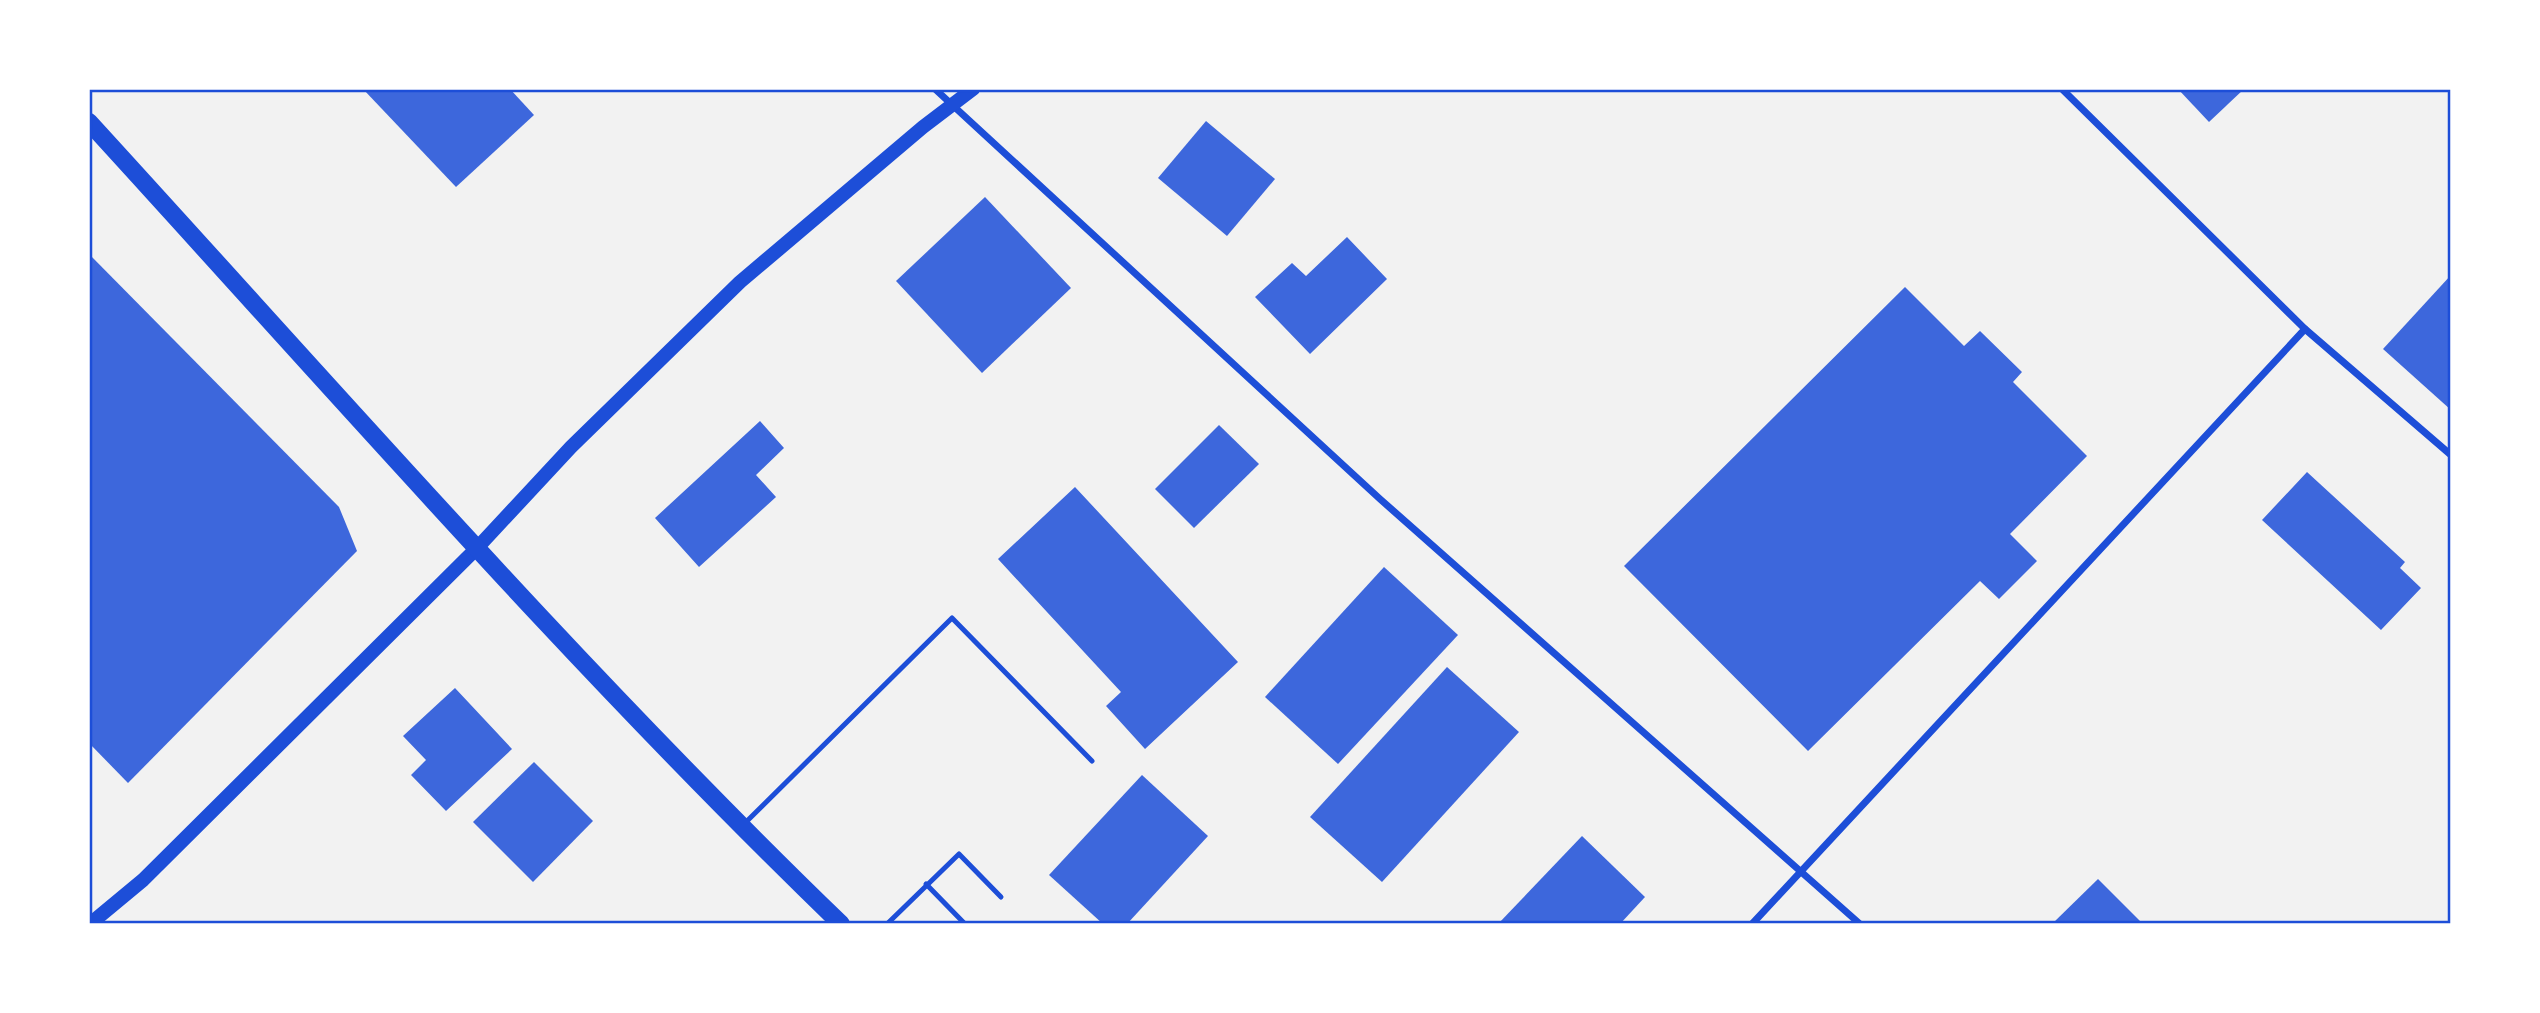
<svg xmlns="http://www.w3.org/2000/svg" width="2540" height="1013" viewBox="0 0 2540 1013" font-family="Montserrat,sans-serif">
  <rect width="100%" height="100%" fill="#f2f2f2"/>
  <g fill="#3d67dc">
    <polygon points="363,89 510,89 534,115 456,187"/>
    <polygon points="2178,89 2244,89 2209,122"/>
    <polygon points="1206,121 1275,179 1227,236 1158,178"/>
    <polygon points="985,197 1071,288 982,373 896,281"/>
    <polygon points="1347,237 1387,279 1310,354 1255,297 1292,263 1306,276"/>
    <polygon points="89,254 339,507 357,551 128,783 89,743"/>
    <polygon points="2451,275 2451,410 2383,349"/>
    <polygon points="1905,287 1964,346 1980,331 2022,372 2013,382 2087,456 2010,534 2037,561 1999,599 1980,581 1808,751 1624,566"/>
    <polygon points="760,421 784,448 756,475 776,497 699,567 655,518"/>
    <polygon points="1219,425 1259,464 1194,528 1155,489"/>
    <polygon points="2307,472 2405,562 2400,568 2421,588 2381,630 2262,520"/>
    <polygon points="1075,487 1238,662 1145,749 1106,706 1121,692 998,559"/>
    <polygon points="1384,567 1458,635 1338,764 1265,697"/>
    <polygon points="1447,667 1519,732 1382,882 1310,817"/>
    <polygon points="455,688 512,749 446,811 411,775 426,760 403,736"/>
    <polygon points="534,762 593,821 533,882 473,822"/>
    <polygon points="1142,775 1208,836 1127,924 1103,924 1049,875"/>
    <polygon points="1582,836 1645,897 1620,924 1498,924"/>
    <polygon points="2098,879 2143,924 2052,924"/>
  </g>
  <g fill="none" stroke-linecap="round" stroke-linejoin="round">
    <g stroke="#1d4ed8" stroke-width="5">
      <polyline points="743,825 952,618 1092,761"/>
      <polyline points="926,884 965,924"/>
      <polyline points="887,924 959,854 1001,897"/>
    </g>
    <g stroke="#1d4ed8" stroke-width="7">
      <polyline points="935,89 1380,499 1860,924"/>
      <polyline points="2062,89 2305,329 2451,455"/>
      <polyline points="1752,924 2305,329"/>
    </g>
    <polyline stroke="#1d4ed8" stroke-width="14" points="90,924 143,880 478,547 571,447 740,282 923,127 973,89"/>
    <path stroke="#1d4ed8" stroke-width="18" d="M89,122C336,392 578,670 841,924"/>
  </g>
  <rect width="2540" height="1013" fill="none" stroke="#ffffff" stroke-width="182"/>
  <rect x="91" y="91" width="2358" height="831" fill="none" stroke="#1d4ed8" stroke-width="2.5"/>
</svg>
